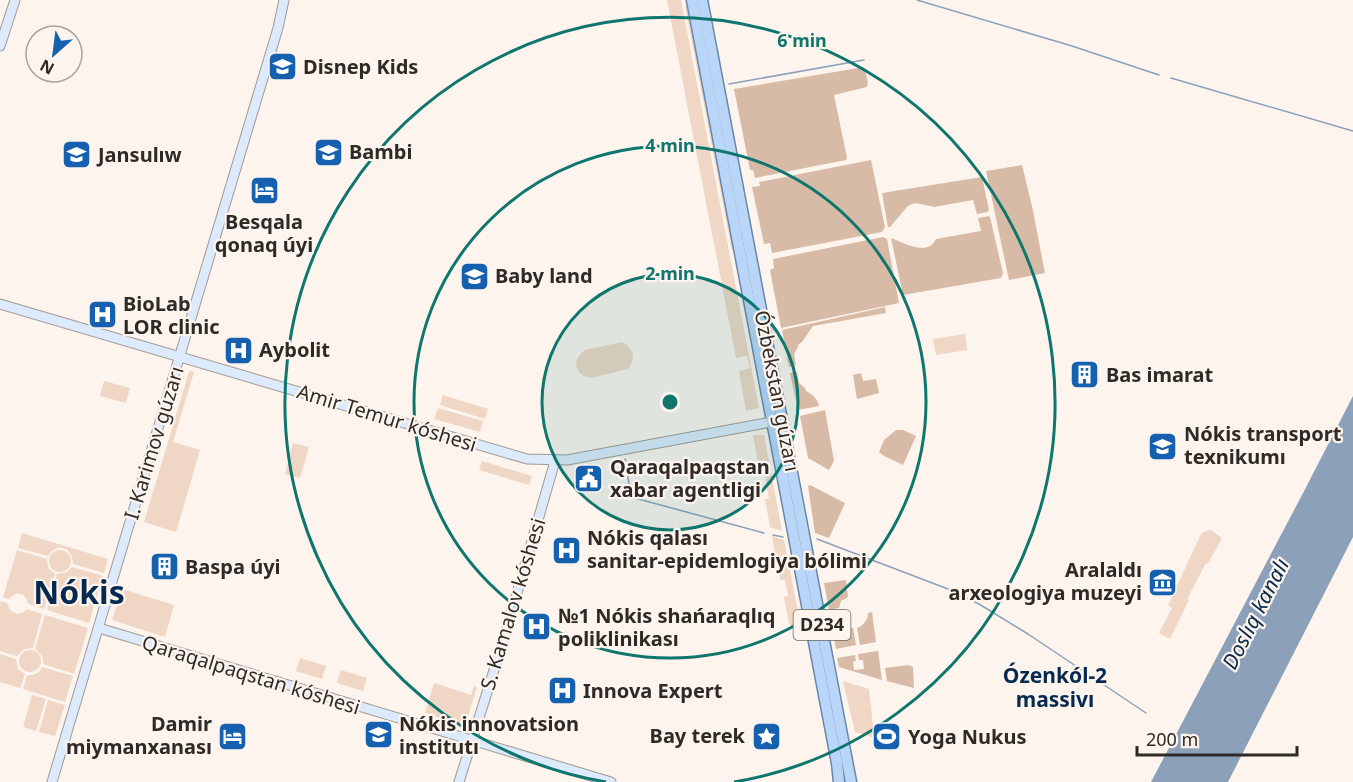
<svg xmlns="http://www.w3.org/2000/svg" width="1353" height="782" viewBox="0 0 1353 782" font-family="'Noto Sans',sans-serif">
  <rect width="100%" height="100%" fill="#fdf4ee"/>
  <g fill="#f0d6c4">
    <polygon points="667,0 681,0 759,408 746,411 739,371 750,368 747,356 736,358"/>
    <polygon points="685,6 688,6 734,251 732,251"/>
    <polygon points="965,334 967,350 936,355 933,339"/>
    <path d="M622,342C634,348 636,359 628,369L591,378C574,375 571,360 585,350Z"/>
    <polygon points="191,371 194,372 173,442 200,450 176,532 144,522 189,372"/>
    <polygon points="104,381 130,388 126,403 100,396"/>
    <polygon points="443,395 488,409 485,419 440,405"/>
    <polygon points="438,408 483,421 480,432 434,419"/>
    <polygon points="753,435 764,435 782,531 770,527 765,499 769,499 765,476 760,474"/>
    <polygon points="293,443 309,447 300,478 285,474"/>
    <polygon points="482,461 532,476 529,485 479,470"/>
    <polygon points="1211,530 1222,538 1208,564 1206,563 1187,599 1189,600 1170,639 1159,633 1172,608 1168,605 1201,534 1206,531"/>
    <path d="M22,533L108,559L104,573L73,564C73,547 57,542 48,556L18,548Z"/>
    <polygon points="772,536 784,540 802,632 797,633 789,623 784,597 788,596 785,580 780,580"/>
    <path d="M17,550L47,559L48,568L55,574L44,609L28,604C27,596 22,593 15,594L9,599L3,597Z"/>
    <circle cx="60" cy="561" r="11"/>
    <polygon points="72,567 103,576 89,623 47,610 57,574 67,572"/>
    <polygon points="122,589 174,605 165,637 112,620"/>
    <path d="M1,601L7,603L10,610C16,615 22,615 27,609L42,614L33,648L24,649L17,656L0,651V606Z"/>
    <polygon points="45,615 88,628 74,674 43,664 43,657 35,649"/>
    <circle cx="30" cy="661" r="11"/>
    <polygon points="0,654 16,659 18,669 25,674 20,688 0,682"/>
    <polygon points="300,658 326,666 322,679 296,671"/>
    <path d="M42,667L73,676L65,702L23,689L27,675C34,676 40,673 42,667Z"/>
    <polygon points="341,670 367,678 363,691 337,683"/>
    <polygon points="843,681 869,689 874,735 872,737 855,732"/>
    <polygon points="434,683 471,695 474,686 477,687 465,726 425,713"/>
    <polygon points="32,695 46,699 36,731 23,727"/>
    <polygon points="48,700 65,705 55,736 39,732"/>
  </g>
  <g fill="#d8bba6">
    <polygon points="864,67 868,82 867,87 834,95 847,158 846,160 755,178 753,170 750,170 734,89"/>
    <polygon points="871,160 885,227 882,232 772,253 770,243 764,244 752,187 760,186 759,182"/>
    <polygon points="1022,165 1032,206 1045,273 1009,280 986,171"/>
    <polygon points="982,177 989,210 987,212 977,214 973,200 934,207 916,203 912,204 908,206 890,227 888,227 882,193"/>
    <path d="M989,216L990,217L1003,273L1001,278L903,295L891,238C905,243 927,257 936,239L981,231L978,218Z"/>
    <polygon points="883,237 887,239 899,303 781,328 770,270 774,268 773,259"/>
    <polygon points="885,307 886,313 813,326 802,342 798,345 798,347 794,354 796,365 789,367 782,330"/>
    <path d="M797,372L799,383L805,388L806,391C812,394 818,399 819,406L798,410L790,373Z"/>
    <polygon points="861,373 863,381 876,379 879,393 857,399 853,375"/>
    <polygon points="825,410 834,461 829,470 808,458 800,416"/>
    <polygon points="896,430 903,430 916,436 903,465 884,456 879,452 884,440"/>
    <polygon points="810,485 845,503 829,538 815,533 808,486"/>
    <polygon points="846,580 848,597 841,601 839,608 829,610 824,583"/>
    <path d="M872,612L876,642L860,645L857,628C864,625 868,620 868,613Z"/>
    <polygon points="841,620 847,626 853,628 856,645 836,649 831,622"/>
    <polygon points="878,651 882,680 839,667 837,658 855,655 856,661 853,662 854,670 864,669 863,660 859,660 858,654"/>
    <polygon points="909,665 913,667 914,688 887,681 885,668"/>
  </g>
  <polygon fill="#8ca0ba" points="1353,396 1353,537 1228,782 1151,782 1302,495"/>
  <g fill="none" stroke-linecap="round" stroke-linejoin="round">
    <g stroke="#8ca0ba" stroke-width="1.5">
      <polyline points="917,0 1072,46 1159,75"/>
      <polyline points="1171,78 1353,131"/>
      <polyline points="729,84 864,60"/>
      <polyline points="625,459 631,497 764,533"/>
      <polyline points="773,535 783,537"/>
      <polyline points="817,539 948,589 979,604 1028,634 1146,713"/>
    </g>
    <defs>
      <g id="secondary">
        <polyline points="0,46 15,0"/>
        <polyline points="0,304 527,459 567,460 777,421"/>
        <polyline points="99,628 611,782"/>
        <polyline points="52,782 278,28 284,0"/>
        <polyline points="459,782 504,638 555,461"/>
      </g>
      <g id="primary">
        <polyline points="692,0 837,763 839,782"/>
        <polyline points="702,0 851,782"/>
      </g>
    </defs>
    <use href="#secondary" stroke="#a19994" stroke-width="11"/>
    <use href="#primary" stroke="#6a87aa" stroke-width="13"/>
    <use href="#secondary" stroke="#dceafb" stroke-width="9"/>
    <use href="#primary" stroke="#b9d5f7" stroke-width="10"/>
  </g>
  <circle cx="670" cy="402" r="128" fill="#0f766e" fill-opacity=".12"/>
  <g fill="none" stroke="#0f766e" stroke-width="3">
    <circle cx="670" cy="402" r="128"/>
    <circle cx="670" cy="402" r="256"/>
    <path d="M606 782A385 385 0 1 1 734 782"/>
  </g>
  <defs>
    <symbol id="school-square" viewBox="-11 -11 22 22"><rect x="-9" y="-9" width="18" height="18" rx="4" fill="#1561b0" stroke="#fdf4ee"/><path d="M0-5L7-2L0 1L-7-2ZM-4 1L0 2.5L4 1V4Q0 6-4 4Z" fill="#fff"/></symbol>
    <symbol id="hotel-square" viewBox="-11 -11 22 22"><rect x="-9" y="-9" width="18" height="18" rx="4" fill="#1561b0" stroke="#fdf4ee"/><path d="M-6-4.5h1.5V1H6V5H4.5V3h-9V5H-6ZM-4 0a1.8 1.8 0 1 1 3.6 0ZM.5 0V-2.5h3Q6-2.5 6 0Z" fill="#fff"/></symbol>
    <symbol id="hospital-square" viewBox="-11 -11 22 22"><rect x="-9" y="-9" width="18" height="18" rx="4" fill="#1561b0" stroke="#fdf4ee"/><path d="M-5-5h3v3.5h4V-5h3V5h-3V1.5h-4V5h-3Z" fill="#fff"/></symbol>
    <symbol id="building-square" viewBox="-11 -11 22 22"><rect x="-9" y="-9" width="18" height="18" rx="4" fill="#1561b0" stroke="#fdf4ee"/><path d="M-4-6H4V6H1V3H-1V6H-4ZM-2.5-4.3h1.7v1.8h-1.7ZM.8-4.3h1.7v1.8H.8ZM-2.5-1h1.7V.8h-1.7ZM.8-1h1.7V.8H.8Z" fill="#fff"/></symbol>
    <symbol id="university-square" viewBox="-11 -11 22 22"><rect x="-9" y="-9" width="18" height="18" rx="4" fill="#1561b0" stroke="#fdf4ee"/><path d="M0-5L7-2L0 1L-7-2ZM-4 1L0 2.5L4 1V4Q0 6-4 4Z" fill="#fff"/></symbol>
    <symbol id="civic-square" viewBox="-11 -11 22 22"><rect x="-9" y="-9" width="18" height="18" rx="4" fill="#1561b0" stroke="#fdf4ee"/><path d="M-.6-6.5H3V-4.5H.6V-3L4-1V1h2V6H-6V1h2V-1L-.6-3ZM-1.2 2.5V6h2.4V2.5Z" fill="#fff"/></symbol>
    <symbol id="museum-square" viewBox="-11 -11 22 22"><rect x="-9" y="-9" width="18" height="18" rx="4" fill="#1561b0" stroke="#fdf4ee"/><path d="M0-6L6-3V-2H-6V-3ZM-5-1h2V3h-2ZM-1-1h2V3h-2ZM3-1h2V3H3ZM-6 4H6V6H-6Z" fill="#fff"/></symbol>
    <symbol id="sight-square" viewBox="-11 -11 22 22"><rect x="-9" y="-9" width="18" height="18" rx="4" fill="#1561b0" stroke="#fdf4ee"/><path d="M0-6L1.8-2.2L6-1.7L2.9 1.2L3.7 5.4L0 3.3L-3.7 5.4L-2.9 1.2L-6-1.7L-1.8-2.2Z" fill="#fff"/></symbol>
    <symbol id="stadium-square" viewBox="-11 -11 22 22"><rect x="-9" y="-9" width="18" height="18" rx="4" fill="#1561b0" stroke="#fdf4ee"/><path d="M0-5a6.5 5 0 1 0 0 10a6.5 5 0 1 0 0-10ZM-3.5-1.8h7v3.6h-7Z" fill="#fff"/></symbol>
  </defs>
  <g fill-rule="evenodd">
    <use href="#school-square" x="266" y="50" width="33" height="33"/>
    <use href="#school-square" x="312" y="136" width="33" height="33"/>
    <use href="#school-square" x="60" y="138" width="33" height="33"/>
    <use href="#hotel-square" x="248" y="174" width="33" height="33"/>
    <use href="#school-square" x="458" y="260" width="33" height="33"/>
    <use href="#hospital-square" x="86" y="298" width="33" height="33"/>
    <use href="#hospital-square" x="222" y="334" width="33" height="33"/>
    <use href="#building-square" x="1068" y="358" width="33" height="33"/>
    <use href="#university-square" x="1146" y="430" width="33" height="33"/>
    <use href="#civic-square" x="572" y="462" width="33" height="33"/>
    <use href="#hospital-square" x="550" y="534" width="33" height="33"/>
    <use href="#building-square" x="148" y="550" width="33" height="33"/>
    <use href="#museum-square" x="1146" y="566" width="33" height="33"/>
    <use href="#hospital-square" x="520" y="610" width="33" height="33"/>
    <use href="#hospital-square" x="546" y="674" width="33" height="33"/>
    <use href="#university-square" x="362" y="718" width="33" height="33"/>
    <use href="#hotel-square" x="216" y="720" width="33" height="33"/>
    <use href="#sight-square" x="750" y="720" width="33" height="33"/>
    <use href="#stadium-square" x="870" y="720" width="33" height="33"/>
  </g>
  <g text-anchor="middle" stroke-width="4.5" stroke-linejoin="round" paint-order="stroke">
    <rect fill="#fdf4ee" stroke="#6b6763" stroke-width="1.5" x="793.5" y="610" width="57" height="30" rx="4.5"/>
    <g font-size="18" font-weight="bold" fill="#2d2a27">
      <text x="822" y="631">D234</text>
    </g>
    <g font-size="20" font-weight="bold" fill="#2d2a27" stroke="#fdf4ee" text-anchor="start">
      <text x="303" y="74">Disnep Kids</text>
      <text x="349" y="159">Bambi</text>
      <text x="98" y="162">Jansulıw</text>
      <text x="264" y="229" text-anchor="middle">Besqala<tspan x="264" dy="23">qonaq úyi</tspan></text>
      <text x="495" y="283">Baby land</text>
      <text x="123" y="311">BioLab<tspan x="123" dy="23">LOR clinic</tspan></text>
      <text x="259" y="357">Aybolit</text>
      <text x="1106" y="382">Bas imarat</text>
      <text x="1184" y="441">Nókis transport<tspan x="1184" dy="23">texnikumı</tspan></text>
      <text x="610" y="474">Qaraqalpaqstan<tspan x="610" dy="23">xabar agentligi</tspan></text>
      <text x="587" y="545">Nókis qalası<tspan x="587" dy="23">sanitar-epidemlogiya bólimi</tspan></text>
      <text x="185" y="574">Baspa úyi</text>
      <text x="1142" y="577" text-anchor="end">Aralaldı<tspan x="1142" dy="23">arxeologiya muzeyi</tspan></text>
      <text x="558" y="623">№1 Nókis shańaraqlıq<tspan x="558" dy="23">poliklinikası</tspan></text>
      <text x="583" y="698">Innova Expert</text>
      <text x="212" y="731" text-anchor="end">Damir<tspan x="212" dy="23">miymanxanası</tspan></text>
      <text x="399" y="731">Nókis innovatsion<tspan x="399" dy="23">institutı</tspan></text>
      <text x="745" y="743" text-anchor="end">Bay terek</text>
      <text x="908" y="744">Yoga Nukus</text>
    </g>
    <g font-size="20" fill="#2d2a27" stroke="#fdf4ee">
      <text transform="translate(777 391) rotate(79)" y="7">Ózbekstan gúzarı</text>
      <text transform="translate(387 418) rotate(17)" y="7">Amir Temur kóshesi</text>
      <text transform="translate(154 443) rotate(-73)" y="7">I. Karimov gúzarı</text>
      <text transform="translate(513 604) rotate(-73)" y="7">S. Kamalov kóshesi</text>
      <text transform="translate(251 675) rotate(17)" y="7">Qaraqalpaqstan kóshesi</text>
    </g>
    <g font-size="21" font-style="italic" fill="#0a2a4d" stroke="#fdf4ee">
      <text transform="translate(1256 614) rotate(-63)" y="7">Doslıq kanalı</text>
    </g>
    <g font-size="21" font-weight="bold" fill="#06294f" stroke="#fdf4ee">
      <text x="1055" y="683">Ózenkól-2<tspan x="1055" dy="24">massivı</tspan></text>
    </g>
    <g font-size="32" font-weight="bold" fill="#06294f" stroke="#fdf4ee">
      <text x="79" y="604">Nókis</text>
    </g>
  </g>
  <circle cx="670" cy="402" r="9" fill="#0f766e" stroke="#fdf4ee" stroke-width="3"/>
  <g font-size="18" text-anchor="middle" font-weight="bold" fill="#0f766e" stroke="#fdf4ee" stroke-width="4.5" stroke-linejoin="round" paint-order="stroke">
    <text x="802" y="47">6 min</text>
    <text x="670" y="152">4 min</text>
    <text x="670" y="280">2 min</text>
  </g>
  <g transform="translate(54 54) rotate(208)"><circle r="28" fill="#fdf4ee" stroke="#aaa39e" stroke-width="1.5"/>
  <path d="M0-4.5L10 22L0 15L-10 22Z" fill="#1561b0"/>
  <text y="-9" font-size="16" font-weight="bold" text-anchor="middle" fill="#2d2a27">N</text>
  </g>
  <path d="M1137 746v9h160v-9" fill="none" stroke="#2d2a27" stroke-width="3"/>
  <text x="1146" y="746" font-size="18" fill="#2d2a27" stroke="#fdf4ee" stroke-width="4.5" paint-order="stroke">200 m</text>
</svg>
